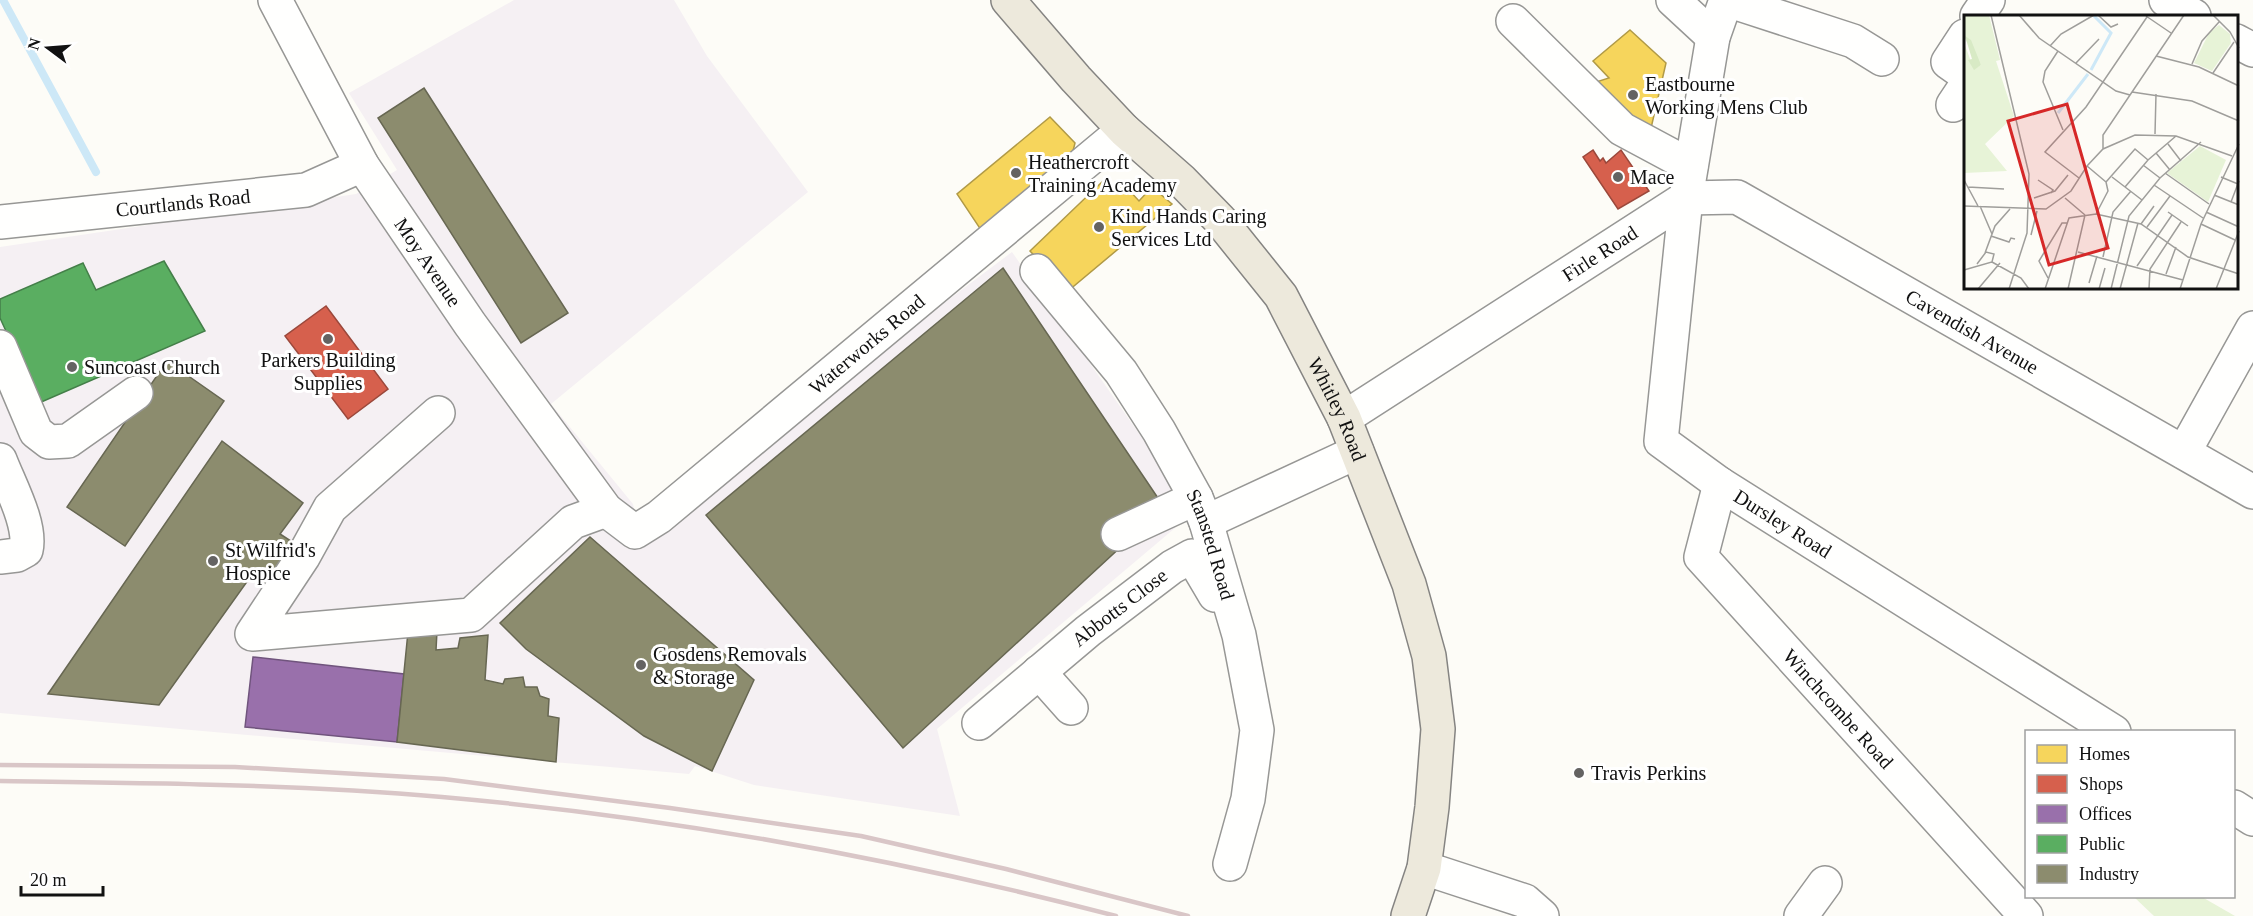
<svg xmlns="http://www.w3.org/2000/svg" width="2253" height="916" viewBox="0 0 2253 916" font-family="Georgia,serif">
  <rect width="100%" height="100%" fill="#fdfcf7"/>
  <polygon fill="#f5f0f3" points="514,0 674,0 707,56 808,192 551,404 633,504 639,532 1012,252 1194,512 937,729 960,816 754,785 695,766 689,774 0,713 0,247 356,194 397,170 349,93"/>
  <polygon fill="#e7f3d7" points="2134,897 2202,897 2235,916 2154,916"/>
  <g fill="#f6d55c" stroke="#b19a46" stroke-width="1.5">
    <polygon points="1630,30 1666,63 1649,137 1596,82 1609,78 1593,61"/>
    <polygon points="1050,117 1075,143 1073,151 981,230 957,194"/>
    <polygon points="1103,181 1127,188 1139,201 1152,187 1172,204 1068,291 1030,251"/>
  </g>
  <g fill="#d6604d" stroke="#9b483b" stroke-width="1.5">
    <polygon points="1593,150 1600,161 1603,158 1606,163 1621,150 1649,191 1618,209 1583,157"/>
    <polygon points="326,306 388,389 348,419 285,336"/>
  </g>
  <polygon fill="#9970ab" stroke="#70547d" stroke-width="1.5" points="253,657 404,674 397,742 245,727"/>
  <polygon fill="#5aae61" stroke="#447f49" stroke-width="1.5" points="164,261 205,331 39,403 0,318 0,299 83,263 96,290"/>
  <g fill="#8c8c6e" stroke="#676752" stroke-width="1.5">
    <polygon points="424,88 568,313 521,343 378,118"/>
    <polygon points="1003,268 1164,507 903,748 706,515"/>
    <polygon points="167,361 224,401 125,546 67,507"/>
    <polygon points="222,441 303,503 280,534 297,545 270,588 251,576 159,705 48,694"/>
    <polygon points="590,537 754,680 712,771 644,736 526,649 500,623"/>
    <polygon points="437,631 436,650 458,648 460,638 488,635 485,680 503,684 505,679 523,677 525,687 537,687 540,696 549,699 548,716 559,718 556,762 397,742 408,632"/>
  </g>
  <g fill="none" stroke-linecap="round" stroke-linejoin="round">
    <polyline stroke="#cde8f7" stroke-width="8" points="3,0 96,172"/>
    <defs>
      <g id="minor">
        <path id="s1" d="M275,0L362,165L470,324L606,510L635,532L659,517L1124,130"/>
        <polyline points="1673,0 1713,37"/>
        <path id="s2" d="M1726,0L1713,37L1686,198L1661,441L1720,484L2114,732"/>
        <polyline points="1727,0 1853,41 1882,59"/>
        <polyline points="2166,0 2194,16"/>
        <polyline points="1977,16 1988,0"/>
        <polyline points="1513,21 1622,129 1691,166"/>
        <polyline points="1965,36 1948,62 1965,74"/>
        <polyline points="2236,41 2253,50"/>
        <polyline points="1953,105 1965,87"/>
        <path id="s3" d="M1686,198L1737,197L2253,492"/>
        <path id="s4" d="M0,222L306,190L362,165"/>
        <path id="s5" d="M1037,271L1121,372L1159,431L1196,498L1206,522L1239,635L1257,730L1248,799L1230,864"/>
        <polyline points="0,347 36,432 49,442 68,441 136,393"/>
        <polyline points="438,413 330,508 303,557 252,634 471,615 573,522 606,510"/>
        <path id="s6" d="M1344,418L1686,198"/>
        <polyline points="2184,452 2253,328"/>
        <path d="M0,460C9,484 32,525 26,550L17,555L0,557"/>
        <path id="s7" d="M1720,484L1701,557L2026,916"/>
        <polyline points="1206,522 1357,452"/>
        <polyline points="1118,534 1196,498"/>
        <polyline points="1039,672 1071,708"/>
        <path id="s8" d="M979,723L1088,631L1172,567L1192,556L1215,595"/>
        <polyline points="2234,807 2253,819"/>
        <polyline points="1424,868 1525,901 1542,916"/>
        <polyline points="1801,916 1825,883"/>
      </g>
      <g id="major">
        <path id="s9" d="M1008,0L1076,79L1124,130L1182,181L1220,220L1281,296L1344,418L1409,584L1429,656L1438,729L1432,807L1424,868L1408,916"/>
      </g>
    </defs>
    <use href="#minor" stroke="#979795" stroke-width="36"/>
    <use href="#major" stroke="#858482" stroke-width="36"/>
    <use href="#minor" stroke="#fffffe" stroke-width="33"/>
    <use href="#major" stroke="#ede9dc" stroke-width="33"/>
    <g stroke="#d9c6c7" stroke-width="4.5">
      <polyline points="0,765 235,767 444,779 670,808 861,836 1006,869 1188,916"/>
      <path d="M0,781C147,783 295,784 442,797C670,817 894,858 1116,916"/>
    </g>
  </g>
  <g fill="#646362" stroke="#fff" stroke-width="2">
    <circle cx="1633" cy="95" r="6"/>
    <circle cx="1016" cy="173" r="6"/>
    <circle cx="1618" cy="177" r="6"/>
    <circle cx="1099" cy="227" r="6"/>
    <circle cx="328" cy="339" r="6"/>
    <circle cx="72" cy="367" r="6"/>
    <circle cx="213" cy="561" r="6"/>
    <circle cx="641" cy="665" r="6"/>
    <circle cx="1579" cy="773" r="6"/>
  </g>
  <g text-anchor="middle" stroke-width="6" stroke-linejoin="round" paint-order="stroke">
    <g font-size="20" fill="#111" stroke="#fff" text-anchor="start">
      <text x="1645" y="91">Eastbourne<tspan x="1645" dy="23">Working Mens Club</tspan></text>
      <text x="1028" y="169">Heathercroft<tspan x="1028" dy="23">Training Academy</tspan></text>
      <text x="1630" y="184">Mace</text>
      <text x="1111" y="223">Kind Hands Caring<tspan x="1111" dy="23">Services Ltd</tspan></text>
      <text x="328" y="367" text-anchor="middle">Parkers Building<tspan x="328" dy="23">Supplies</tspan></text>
      <text x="84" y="374">Suncoast Church</text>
      <text x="225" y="557">St Wilfrid's<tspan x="225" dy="23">Hospice</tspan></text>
      <text x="653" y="661">Gosdens Removals<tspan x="653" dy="23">&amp; Storage</tspan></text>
      <text x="1591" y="780">Travis Perkins</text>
    </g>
    <g font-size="20" fill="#111" stroke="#fff">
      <text dy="7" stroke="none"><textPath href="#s4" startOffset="184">Courtlands Road</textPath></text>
      <text dy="7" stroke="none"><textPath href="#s6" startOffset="304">Firle Road</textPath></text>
      <text dy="7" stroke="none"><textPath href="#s1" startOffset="304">Moy Avenue</textPath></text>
      <text dy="7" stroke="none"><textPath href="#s3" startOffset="322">Cavendish Avenue</textPath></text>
      <text dy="7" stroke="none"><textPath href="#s1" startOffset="944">Waterworks Road</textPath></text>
      <text dy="7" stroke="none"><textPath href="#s9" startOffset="530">Whitley Road</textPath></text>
      <text dy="7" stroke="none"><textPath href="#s2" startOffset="594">Dursley Road</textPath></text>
      <text dy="7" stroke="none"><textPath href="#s5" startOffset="327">Stansted Road</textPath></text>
      <text dy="7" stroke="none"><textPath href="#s8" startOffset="182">Abbotts Close</textPath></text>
      <text dy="7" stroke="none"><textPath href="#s7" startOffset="280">Winchcombe Road</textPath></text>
    </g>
  </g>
  <g transform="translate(1964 15)">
    <rect width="274" height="274" fill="#fdfcf7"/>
    <path d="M0,0H25L36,45L32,46L50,101L21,129L43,156L0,158V28L10,54L17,50L0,22ZM255,10L266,19L267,28L248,56L230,48L245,18ZM236,131L262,145L244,187L203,158Z" fill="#e7f3d7"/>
    <path d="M1,21L7,25L17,50L10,55L4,45L8,44Z" fill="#d8eac5"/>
    <path fill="none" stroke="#cde8f7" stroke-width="3" d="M127,55L147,18L130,1M94,98L124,59"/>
    <path fill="none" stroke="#9f9e9b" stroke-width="1.5" d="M27,0L65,159L63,218L45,274M55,0L75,23L152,76L166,80M134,0L147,12L154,9M249,0L266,17L275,33M182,1L207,18M86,31L97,19L130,0M94,36L81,56L79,67L99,115M192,41L235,52L275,71M112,48L135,24M228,49L238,26L255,7M249,58L270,27M168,77L228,86L275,106M191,119L192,79M204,129L217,146M139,134V120L220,0M192,138L206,155M179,150L196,163M123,151L142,167M201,158L245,189M148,162L178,185M257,162L274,169M115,163L81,137L122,92L183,2M0,165L14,191M74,165L89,175L87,178M142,167L171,134L184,145M190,170L239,203M4,172L40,174M161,172L184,145L212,121M250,180L275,190M70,183L91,176L104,160M101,183L121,200M267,187L275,166M0,191L82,194L107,176L123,151L139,134L171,120L212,121L268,141M16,191L28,219M204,197L224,211M242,197L275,212M132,199L144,176L142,167M177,209L190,191M237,209L271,225M183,212L206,181M67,220L73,196M27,221L45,227L47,223L51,224M114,237L219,265M21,238L31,211L46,194M139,242L149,197L167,176M28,247L57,263L65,274M173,251L208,200M0,255L28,247L30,239L22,237L13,249M202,259L212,232M84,263L75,246L98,208H103M125,268L133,241M14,274L36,248M81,274L105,203L132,199L177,209L224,242L275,259M104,274L121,200M135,274L141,253M147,274L165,201L196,163L237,127M156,274L174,208M185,274L186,254L217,207M216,274L237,209L275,129M252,274L275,216"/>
    <path fill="#d62828" fill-opacity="0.15" stroke="#d62828" stroke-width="3" d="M103,89L144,233L85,250L44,106Z"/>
    <rect width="274" height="274" fill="none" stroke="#111" stroke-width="3"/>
  </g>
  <rect x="2025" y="730" width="210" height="168" fill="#ffffff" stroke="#a0a0a0" stroke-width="1.5"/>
  <rect x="2037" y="745" width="30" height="18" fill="#f6d55c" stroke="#a0a0a0" stroke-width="1.5"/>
  <text x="2079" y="760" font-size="18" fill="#111111">Homes</text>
  <rect x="2037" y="775" width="30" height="18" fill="#d6604d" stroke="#a0a0a0" stroke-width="1.5"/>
  <text x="2079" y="790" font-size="18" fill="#111111">Shops</text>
  <rect x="2037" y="805" width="30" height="18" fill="#9970ab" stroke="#a0a0a0" stroke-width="1.5"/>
  <text x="2079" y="820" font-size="18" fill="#111111">Offices</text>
  <rect x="2037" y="835" width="30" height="18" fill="#5aae61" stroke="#a0a0a0" stroke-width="1.5"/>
  <text x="2079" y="850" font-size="18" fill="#111111">Public</text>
  <rect x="2037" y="865" width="30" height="18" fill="#8c8c6e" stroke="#a0a0a0" stroke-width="1.5"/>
  <text x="2079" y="880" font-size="18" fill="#111111">Industry</text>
  <g transform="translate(48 48) rotate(286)" stroke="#ffffff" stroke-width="4.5" paint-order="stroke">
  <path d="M0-4.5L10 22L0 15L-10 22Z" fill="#111111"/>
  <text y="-9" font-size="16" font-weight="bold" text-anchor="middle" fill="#111111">N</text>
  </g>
  <path d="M21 886v9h82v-9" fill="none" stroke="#111111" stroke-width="3"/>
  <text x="30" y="886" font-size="18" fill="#111111" stroke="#ffffff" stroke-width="4.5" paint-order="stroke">20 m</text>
</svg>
